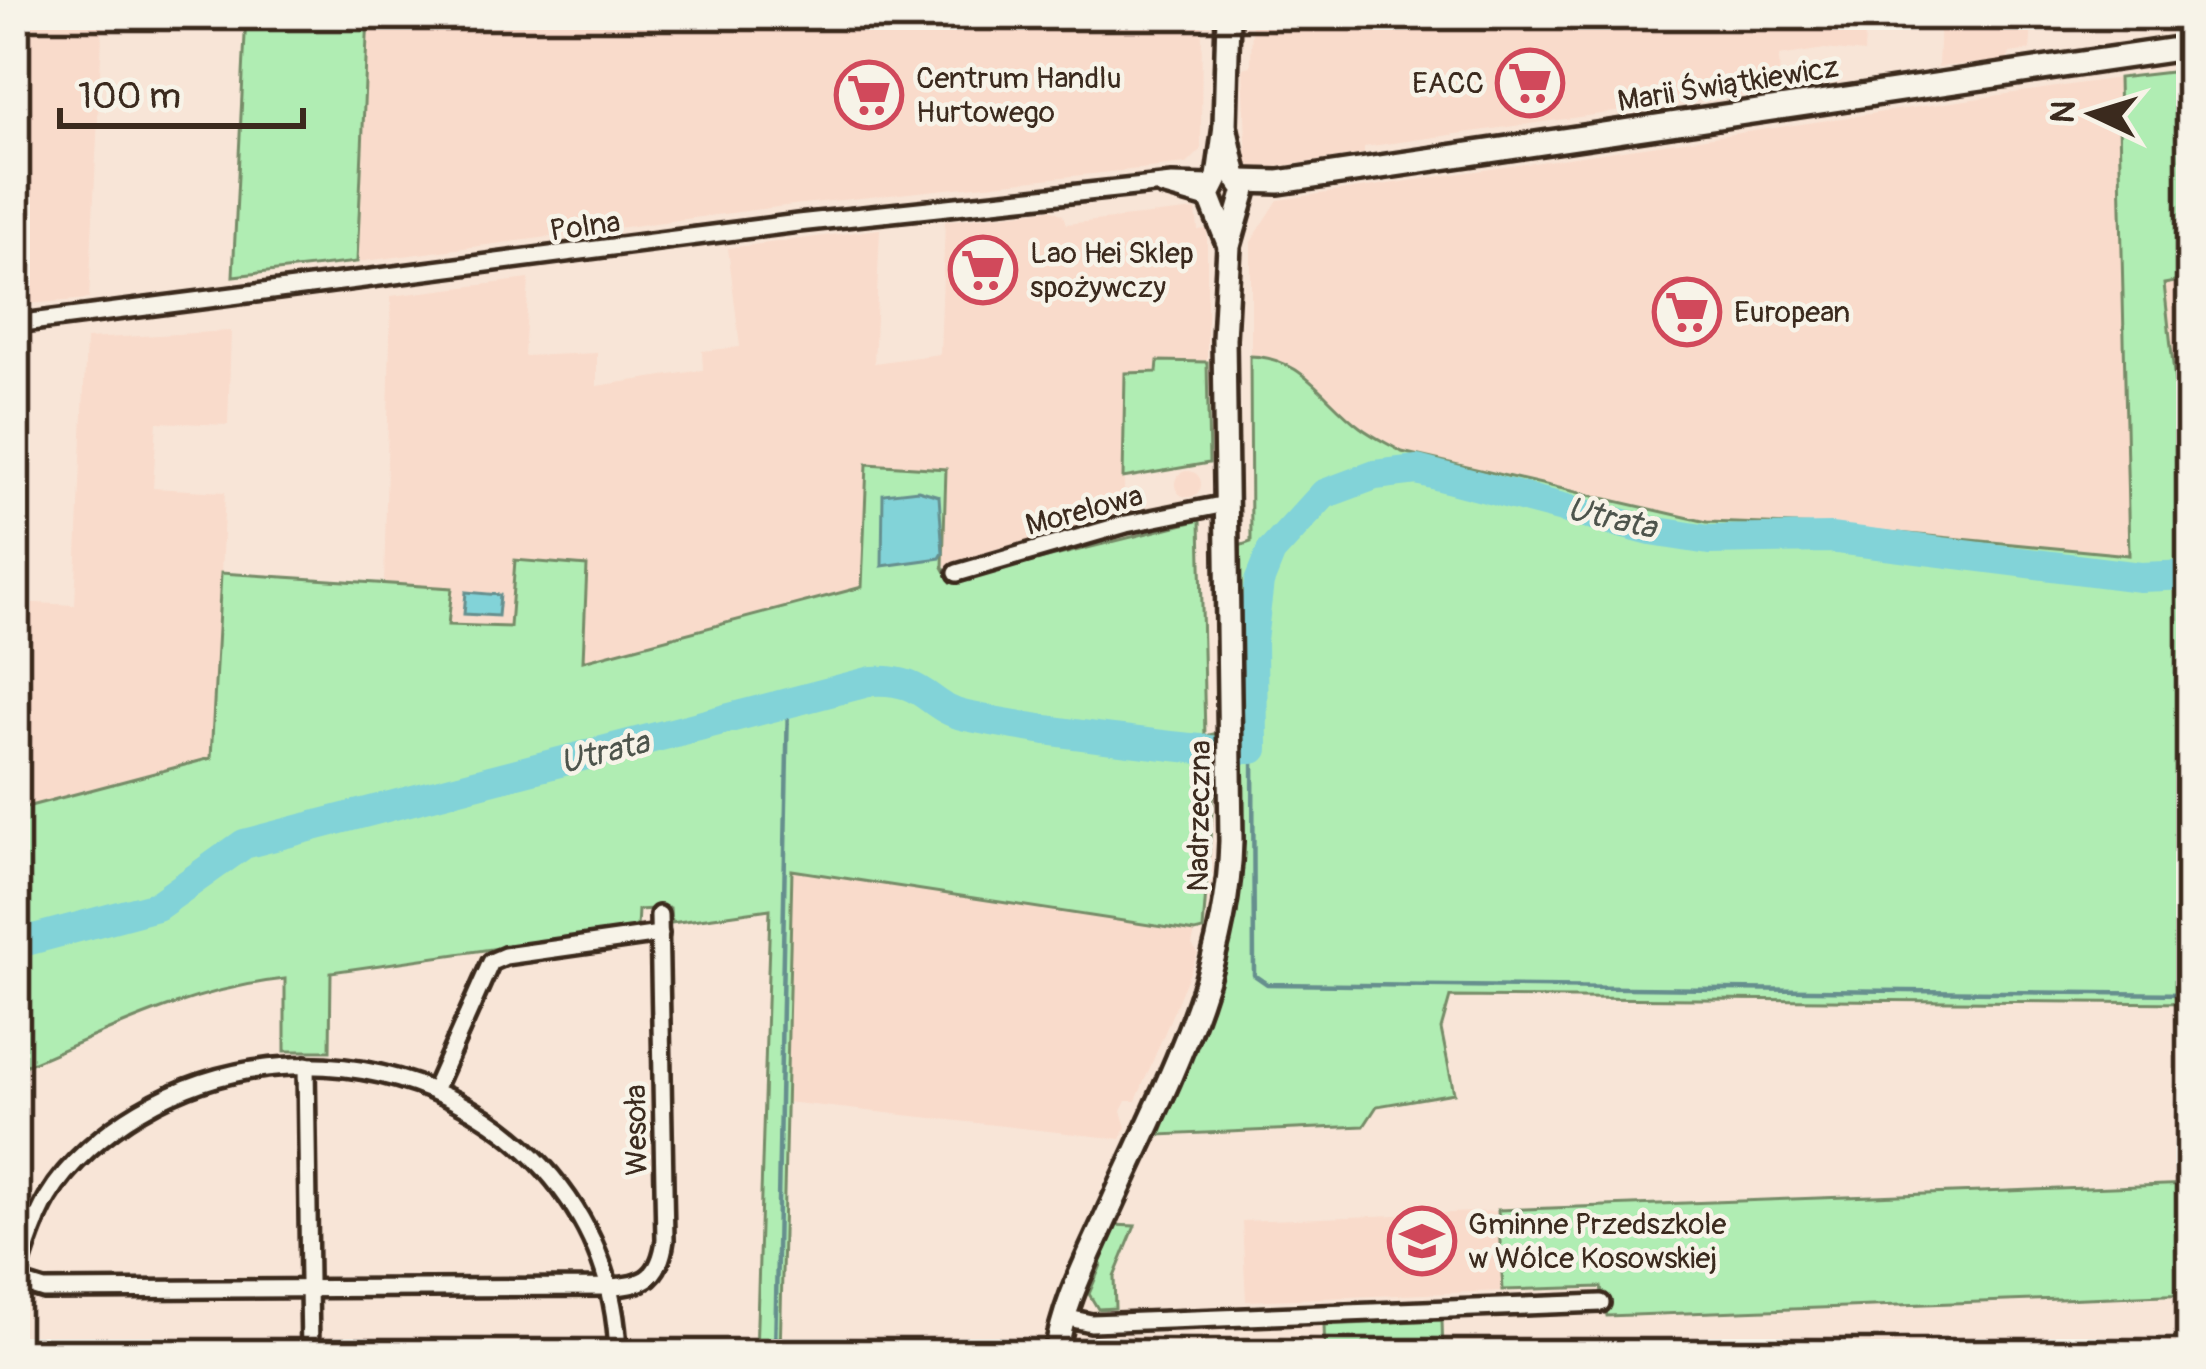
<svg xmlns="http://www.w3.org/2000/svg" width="2206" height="1369" viewBox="0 0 2206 1369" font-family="Pangolin,sans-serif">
  <rect width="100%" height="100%" fill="#f8e5d7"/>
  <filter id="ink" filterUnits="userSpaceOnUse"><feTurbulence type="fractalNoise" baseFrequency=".00833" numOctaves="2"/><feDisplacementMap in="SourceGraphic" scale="24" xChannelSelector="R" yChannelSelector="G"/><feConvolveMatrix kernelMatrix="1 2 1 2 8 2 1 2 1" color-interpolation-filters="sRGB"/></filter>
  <g filter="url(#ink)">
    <g fill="#f9dbcb">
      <polygon points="15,15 103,15 89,299 28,304 30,243 15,242"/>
      <polygon points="368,15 1202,15 1201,150 1187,164 793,205 357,262"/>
      <polygon points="1252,15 1866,15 1864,53 1825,49 1779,56 1780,89 1364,147 1364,154 1255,170 1247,164 1243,68 1251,66"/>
      <polygon points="1940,15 2033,15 2030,50 2010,53 2007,61 1938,67"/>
      <polygon points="2118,78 2130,555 1825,526 1707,522 1402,452 1251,542 1251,242 1278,200"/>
      <polygon points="1051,209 1063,215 1066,224 1196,210 1198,230 1207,229 1207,362 1158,362 1123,450 1125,519 943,567 946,470 868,464 862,587 582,661 587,567 511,627 448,625 451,588 384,585 391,296 529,279 524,356 597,353 597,386 703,370 702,351 740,347 728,248 880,229 874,363 940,354 945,221"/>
      <polygon points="2191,279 2191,444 2183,445 2164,284"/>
      <polygon points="231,331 228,425 157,422 153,488 225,492 212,758 15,810 15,602 75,605 86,339"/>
      <circle cx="1188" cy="484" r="13"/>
      <polygon points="792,870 1195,932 1192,945 1198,953 1136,1101 1126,1101 1121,1111 1126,1127 1121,1139 786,1102"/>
      <polygon points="1602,1207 1602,1287 1246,1301 1242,1221"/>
    </g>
    <g fill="#b0edb3" stroke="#768c68" stroke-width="3">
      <polygon points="246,15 368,15 357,262 233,276"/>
      <path d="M2188,70L2191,279L2164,284L2182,445L2191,444V1003L1450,997L1441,1029L1454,1093L1377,1106L1364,1126L1160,1135L1237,915L1242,858L1239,546L1251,542L1250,356C1303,357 1322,399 1360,427C1373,437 1389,444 1402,452L1707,522L1825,526L2129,555L2118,78Z"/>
      <polygon points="1158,361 1207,362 1209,463 1123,478 1125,373 1157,372"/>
      <path d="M867,464L946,469L943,567L951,582L1200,520L1205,736L1218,733L1203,930L1195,932L792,870L780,1354H756L770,909L671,923L670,908L638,910L637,928L331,972L330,1051H285V979C188,989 104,1033 15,1070V810L211,758L221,573L452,588L448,625L510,627L515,560L587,566L583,661L862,587Z"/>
      <polygon points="2191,1184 2191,1294 1607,1316 1601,1287 1503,1290 1498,1210"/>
      <polygon points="1111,1225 1135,1226 1114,1277 1115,1308 1098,1309 1089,1294 1101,1265 1094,1262"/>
      <polygon points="1442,1320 1443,1354 1325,1354 1324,1325"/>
    </g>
    <g fill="#82d3d8" stroke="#668f8e" stroke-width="3">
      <polygon points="918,490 939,496 943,553 940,558 882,566 883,494"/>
      <polygon points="466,592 500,595 498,616 464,614"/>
    </g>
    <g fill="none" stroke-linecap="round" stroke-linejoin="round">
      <g stroke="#668f8e" stroke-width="4.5">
        <polyline points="1253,749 1254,975 1267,984 2191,994"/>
        <polyline points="775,1354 788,701"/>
      </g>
      <g stroke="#82d3d8" stroke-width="30">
        <polyline points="1242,749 1253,749 1252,640 1259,582 1271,552 1324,494 1375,475 1417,470 1651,531 1709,540 1830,538 2140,577 2191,575"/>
        <path d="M15,944L157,906L244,844L872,681C927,678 927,708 966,716C1046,732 1127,741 1209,750"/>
      </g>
      <defs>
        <g id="street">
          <polyline points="1162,187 1211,201"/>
          <polyline points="15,324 798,223 1172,183 1211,184"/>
          <polyline points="957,573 1126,524 1226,504"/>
          <polyline points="306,1065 310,1354"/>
          <polyline points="435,1088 491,962 505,956 660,934"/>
          <polyline points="15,1211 36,1222"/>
          <path d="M15,1281L44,1290L610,1287C646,1286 660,1276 665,1240L659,915"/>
          <path d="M15,1282C24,1254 33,1223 48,1197C68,1163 106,1131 140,1111C337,994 611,1114 618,1354"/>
          <polyline points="1064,1317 1091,1323 1601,1303"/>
        </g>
        <g id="secondary">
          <polyline points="1228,15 1225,126 1218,177 1209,195 1229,246"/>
          <polyline points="1242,181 1279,182 2191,47"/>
          <path d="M1056,1354C1063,1305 1087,1260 1107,1215C1161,1094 1228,976 1231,841L1224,339L1229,246L1245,190L1236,177L1225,126"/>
        </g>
      </defs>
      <use href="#street" stroke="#3b2a1e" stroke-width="24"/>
      <use href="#secondary" stroke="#3b2a1e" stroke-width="30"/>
      <use href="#street" stroke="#f7f3e8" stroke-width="15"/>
      <use href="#secondary" stroke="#f7f3e8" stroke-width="21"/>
    </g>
  </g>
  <defs>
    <symbol id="supermarket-ring" viewBox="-11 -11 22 22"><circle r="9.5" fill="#f7f3e8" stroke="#d1495b" stroke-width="1.5"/><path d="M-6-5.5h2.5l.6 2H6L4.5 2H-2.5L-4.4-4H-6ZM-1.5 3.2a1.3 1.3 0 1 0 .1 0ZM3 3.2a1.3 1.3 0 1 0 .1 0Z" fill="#d1495b"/></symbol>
    <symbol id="school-ring" viewBox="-11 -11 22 22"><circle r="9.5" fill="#f7f3e8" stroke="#d1495b" stroke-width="1.5"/><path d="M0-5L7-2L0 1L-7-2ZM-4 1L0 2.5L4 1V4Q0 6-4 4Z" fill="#d1495b"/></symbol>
  </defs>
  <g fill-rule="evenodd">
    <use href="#supermarket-ring" x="1492" y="45" width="76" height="76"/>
    <use href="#supermarket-ring" x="831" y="57" width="76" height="76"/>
    <use href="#supermarket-ring" x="945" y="232" width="76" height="76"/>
    <use href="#supermarket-ring" x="1649" y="274" width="76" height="76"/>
    <use href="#school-ring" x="1384" y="1203" width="76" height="76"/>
  </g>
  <g text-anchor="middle" stroke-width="9" stroke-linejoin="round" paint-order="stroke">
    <g font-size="30" fill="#3b2a1e" stroke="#f7f3e8" text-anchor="start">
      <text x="916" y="88">Centrum Handlu<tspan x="916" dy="34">Hurtowego</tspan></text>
      <text x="1484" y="93" text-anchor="end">EACC</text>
      <text x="1030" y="263">Lao Hei Sklep<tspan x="1030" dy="34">spożywczy</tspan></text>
      <text x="1734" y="322">European</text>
      <text x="1468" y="1234">Gminne Przedszkole<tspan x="1468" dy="34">w Wólce Kosowskiej</tspan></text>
    </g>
    <g font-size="30" fill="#3b2a1e" stroke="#f7f3e8">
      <text transform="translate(1728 84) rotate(-9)" y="10">Marii Świątkiewicz</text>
      <text transform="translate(585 226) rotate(-8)" y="10">Polna</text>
      <text transform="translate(1084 510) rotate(-15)" y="10">Morelowa</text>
      <text transform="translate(1199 816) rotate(-89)" y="10">Nadrzeczna</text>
      <text transform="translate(636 1130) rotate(-91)" y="10">Wesoła</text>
    </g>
    <g font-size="33" font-style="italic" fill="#4d544c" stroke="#f7f3e8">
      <text transform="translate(1612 517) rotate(13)" y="12">Utrata</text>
      <text transform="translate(604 751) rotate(-14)" y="12">Utrata</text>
    </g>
  </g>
  <rect width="2206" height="1369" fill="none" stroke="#f7f3e8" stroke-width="60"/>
  <rect x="30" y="30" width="2146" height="1309" fill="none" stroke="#3b2a1e" stroke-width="4.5" filter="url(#ink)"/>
  <g transform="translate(2092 114) rotate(274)" stroke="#f7f3e8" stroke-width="9" paint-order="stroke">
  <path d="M0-9L21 45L0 30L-21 45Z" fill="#3b2a1e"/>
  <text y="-18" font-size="33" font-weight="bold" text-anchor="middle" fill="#3b2a1e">N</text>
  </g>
  <path d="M60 108v18h243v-18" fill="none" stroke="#3b2a1e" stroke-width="6"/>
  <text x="78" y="108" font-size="36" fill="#3b2a1e" stroke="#f7f3e8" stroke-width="9" paint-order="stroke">100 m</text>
</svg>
